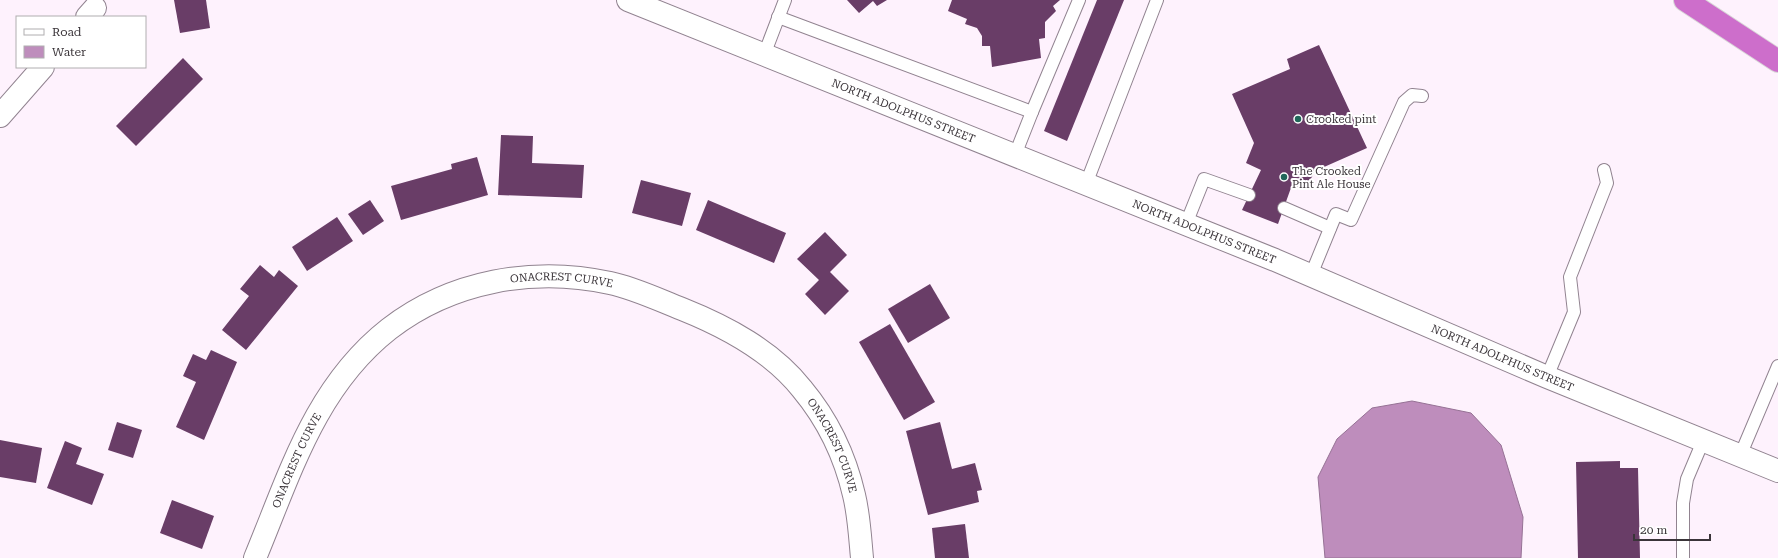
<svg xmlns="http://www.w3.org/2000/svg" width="1778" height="558" viewBox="0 0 1778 558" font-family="'Roboto Serif',serif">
  <rect width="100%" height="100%" fill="#fef2fd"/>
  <polygon fill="#be8dbc" stroke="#967295" points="1412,401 1471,413 1501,445 1523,517 1521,558 1325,558 1318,477 1337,439 1372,408"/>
  <g fill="#693d67">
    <polygon points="174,0 206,0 210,28 180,33"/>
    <polygon points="847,0 887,0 877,6 873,1 859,13"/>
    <polygon points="952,0 1060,0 1053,6 1056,11 1045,22 1045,38 1039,39 1041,58 992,67 990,46 982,46 982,36 977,28 965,24 967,19 948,11"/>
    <polygon points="1097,0 1124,0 1067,141 1044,131"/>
    <polygon points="1319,45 1367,148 1315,171 1305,190 1292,185 1278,224 1242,210 1261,170 1246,163 1254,143 1232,94 1290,69 1287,59"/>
    <polygon points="183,58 203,79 136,146 116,126"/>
    <polygon points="501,135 533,136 532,163 584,165 582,198 498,195"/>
    <polygon points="477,157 488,195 401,220 391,186 452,169 451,164"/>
    <polygon points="641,180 691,193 682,226 632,213"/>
    <polygon points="370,200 384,221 363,235 348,214"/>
    <polygon points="708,200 786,233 774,263 696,230"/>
    <polygon points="337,217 353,241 307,271 292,247"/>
    <polygon points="825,232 847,255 830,272 849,291 825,315 805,294 819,280 797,259"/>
    <polygon points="260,265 274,277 279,270 298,286 246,350 222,330 249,296 240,289"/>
    <polygon points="930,284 950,318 908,343 888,309"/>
    <polygon points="890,324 935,402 904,420 859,342"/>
    <polygon points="211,350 237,362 204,440 176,427 196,382 183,376 193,354 206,360"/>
    <polygon points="117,422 142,430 133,458 108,450"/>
    <polygon points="940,422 952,469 975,463 982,490 977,491 979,502 928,515 906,431"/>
    <polygon points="0,440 42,448 36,483 0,477"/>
    <polygon points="65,441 82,448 76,464 104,474 92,505 47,488"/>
    <polygon points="1620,461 1620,468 1638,468 1640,558 1578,558 1576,462"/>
    <polygon points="172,500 214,516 202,549 160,533"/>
    <polygon points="965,524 969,558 935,558 932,528"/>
  </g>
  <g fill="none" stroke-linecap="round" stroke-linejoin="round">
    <defs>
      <g id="lane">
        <polyline points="778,17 1032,112 1015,155"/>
        <polyline points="764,55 785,0"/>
        <polyline points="1032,112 1079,0"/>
        <polyline points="1086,184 1157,0"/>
        <polyline points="1284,208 1330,228"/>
        <polyline points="1186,224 1204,179 1249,195"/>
        <polyline points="1311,275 1336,214 1351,220 1404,102 1412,95 1422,96"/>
        <polyline points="1547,377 1574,312 1570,277 1607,183 1604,170"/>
        <polyline points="1740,456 1778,366"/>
        <polyline points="1683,558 1683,503 1687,479 1703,441"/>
      </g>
      <g id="street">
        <path id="s1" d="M628,0L1275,260L1547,377L1778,471"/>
        <polyline points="87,17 95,8"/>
        <polyline points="0,116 43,67"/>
        <path id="s2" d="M255,558C290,474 315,387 389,329C451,281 534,266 610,283C634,288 659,300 682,309C727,327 772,351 802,389C827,419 845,456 854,495C859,515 860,537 862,558"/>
      </g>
      <polyline id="highway" points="1685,0 1778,61"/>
    </defs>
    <use href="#lane" stroke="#918390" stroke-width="14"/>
    <use href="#street" stroke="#918390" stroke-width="24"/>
    <use href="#highway" stroke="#d8d6d7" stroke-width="24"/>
    <use href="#lane" stroke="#fff" stroke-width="12"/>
    <use href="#street" stroke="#fff" stroke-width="22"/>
    <use href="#highway" stroke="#cd6ecb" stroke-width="22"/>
  </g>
  <g fill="#21675a" stroke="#fff" stroke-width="1.5">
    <circle cx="1298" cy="119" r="4"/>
    <circle cx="1284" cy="177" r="4"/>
  </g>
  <g text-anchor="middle" stroke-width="4" stroke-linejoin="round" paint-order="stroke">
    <g font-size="11" fill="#3a3439" stroke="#fff">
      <text dy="4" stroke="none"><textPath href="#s1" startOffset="297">NORTH ADOLPHUS STREET</textPath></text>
      <text dy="4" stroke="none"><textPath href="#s1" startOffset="621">NORTH ADOLPHUS STREET</textPath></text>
      <text dy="4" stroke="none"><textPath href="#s2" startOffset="453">ONACREST CURVE</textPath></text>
      <text dy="4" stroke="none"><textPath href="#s1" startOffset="945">NORTH ADOLPHUS STREET</textPath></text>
      <text dy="4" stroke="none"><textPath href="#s2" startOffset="789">ONACREST CURVE</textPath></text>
      <text dy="4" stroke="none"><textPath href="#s2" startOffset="106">ONACREST CURVE</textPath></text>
    </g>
    <g font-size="11" fill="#3a3439" stroke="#fff" text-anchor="start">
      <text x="1306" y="123">Crooked pint</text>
      <text x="1292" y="175">The Crooked<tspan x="1292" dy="13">Pint Ale House</tspan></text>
    </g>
  </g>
  <rect x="16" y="16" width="130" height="52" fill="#ffffff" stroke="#b0aeb0"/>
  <rect x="24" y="29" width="20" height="6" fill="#ffffff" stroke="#b0aeb0"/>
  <text x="52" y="36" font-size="12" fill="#3a3439">Road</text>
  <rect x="24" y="46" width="20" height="12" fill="#be8dbc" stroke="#b0aeb0"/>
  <text x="52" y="56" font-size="12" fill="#3a3439">Water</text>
  <path d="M1634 534v6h76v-6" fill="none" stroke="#3a3439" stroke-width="2"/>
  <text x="1640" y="534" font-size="12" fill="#3a3439" stroke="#ffffff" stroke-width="3" paint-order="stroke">20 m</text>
</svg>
